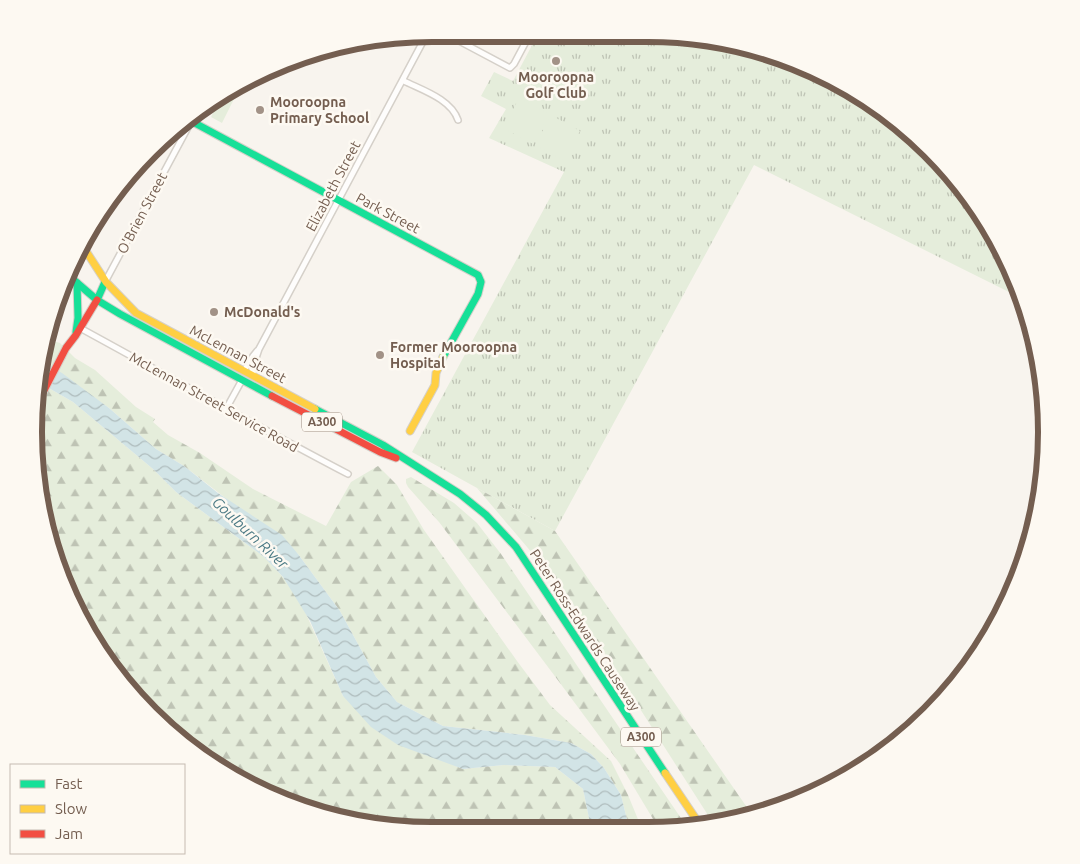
<svg xmlns="http://www.w3.org/2000/svg" width="1080" height="864" viewBox="0 0 1080 864" font-family="Ubuntu,sans-serif">
  <defs>
    <pattern id="grass-tufts" width="24" height="20" patternUnits="userSpaceOnUse" patternTransform="scale(1.25)"><rect width="24" height="20" fill="#e5eddb"/><path d="M3 7l-1-3M5 7V3M7 7l1-3M15 17l-1-3M17 17v-4M19 17l1-3" fill="none" stroke="#bec3b4"/></pattern>
    <pattern id="forest-firs" width="22" height="20" patternUnits="userSpaceOnUse" patternTransform="scale(1.25)"><rect width="22" height="20" fill="#e5eddb"/><path d="M5 1l3.5 6h-7zM16 11l3.5 6h-7z" fill="#bec3b4"/></pattern>
    <pattern id="water-waves" width="16" height="10" patternUnits="userSpaceOnUse" patternTransform="scale(1.25)"><rect width="16" height="10" fill="#d2e4e6"/><path d="M0 5q4-4 8 0t8 0" fill="none" stroke="#afbcbd"/></pattern>
  </defs>
  <rect width="100%" height="100%" fill="#f8f4ee"/>
  <polygon fill="url(#grass-tufts)" points="538,34 674,35 776,55 847,87 910,132 993,233 1023,299 754,165 555,531 412,452 564,172 489,138 506,109 481,96 494,72 513,81"/>
  <g fill="url(#forest-firs)">
    <polygon points="46,339 60,343 75,358 95,370 136,407 155,419 153,422 168,435 200,453 253,489 326,526 351,482 378,466 397,485 424,530 517,661 550,705 611,761 628,795 642,829 629,828 621,795 604,768 591,754 571,743 525,735 443,726 397,702 376,677 340,611 298,554 184,466 156,449 109,408 43,362"/>
    <polygon points="40,383 73,402 153,469 176,492 264,557 283,577 302,605 343,696 451,764 463,769 504,765 555,767 583,789 591,828 355,823 280,800 211,763 133,695 87,631 47,535 34,432"/>
    <polygon points="411,477 454,503 477,523 501,554 687,827 674,829 659,829 620,764 560,683 439,522 408,487 406,483 406,479"/>
    <polygon points="477,488 555,531 753,816 713,823 566,593"/>
  </g>
  <g fill="#e5eddb">
    <polygon points="226,92 235,97 222,123 211,117 221,96"/>
    <polygon points="519,98 549,114 533,144 503,128"/>
    <polygon points="551,115 580,131 565,161 535,145"/>
  </g>
  <polygon fill="url(#water-waves)" points="43,362 62,373 109,408 156,449 184,466 218,493 282,535 298,554 340,611 376,677 397,702 443,726 525,735 571,743 591,754 604,768 621,795 629,828 591,828 583,789 555,767 504,765 463,769 398,745 371,727 343,696 310,621 283,577 264,557 176,492 153,469 73,402 40,383"/>
  <g fill="none" stroke-linecap="round" stroke-linejoin="round">
    <defs>
      <g id="street">
        <polyline points="446,34 510,68 514,64 530,34"/>
        <path d="M404,81C422,90 451,99 458,120"/>
        <polyline points="105,282 193,118"/>
        <path d="M80,328C170,377 258,427 348,474"/>
        <polyline points="244,371 253,356 257,351"/>
        <polyline points="254,375 252,370 259,349 427,34"/>
        <polyline points="226,409 242,380"/>
      </g>
      <g id="fast">
        <polyline points="191,121 478,275 481,282 478,294 443,357"/>
        <polyline points="69,276 97,300 120,314 272,396"/>
        <polyline points="97,300 105,282"/>
        <polyline points="76,332 78,318 77,283"/>
        <polyline points="315,409 383,445 460,494 486,515 516,547 665,773"/>
      </g>
      <g id="slow">
        <polyline points="82,245 106,282 136,313 315,409"/>
        <polyline points="410,431 435,385 436,373 443,357"/>
        <polyline points="665,773 700,825"/>
      </g>
      <g id="jam">
        <polyline points="272,396 380,452 396,458"/>
        <polyline points="38,402 66,348 76,335 97,300"/>
      </g>
    </defs>
    <use href="#street" stroke="#d5d0c9" stroke-width="8"/>
    <use href="#fast" stroke="#d5d0c9" stroke-width="9"/>
    <use href="#slow" stroke="#d5d0c9" stroke-width="9"/>
    <use href="#jam" stroke="#d5d0c9" stroke-width="9"/>
    <use href="#street" stroke="#fefdfc" stroke-width="5"/>
    <use href="#fast" stroke="#16e098" stroke-width="7"/>
    <use href="#slow" stroke="#ffcf43" stroke-width="7"/>
    <use href="#jam" stroke="#f24e42" stroke-width="7"/>
  </g>
  <g fill="#a29287" stroke="#fdf9f2" stroke-width="2">
    <circle cx="556" cy="61" r="5"/>
    <circle cx="260" cy="110" r="5"/>
    <circle cx="214" cy="312" r="5"/>
    <circle cx="380" cy="355" r="5"/>
  </g>
  <g text-anchor="middle" stroke-width="5" stroke-linejoin="round" paint-order="stroke">
    <g fill="#fdf9f2" stroke="#9d8c81" stroke-width="1">
      <rect x="302" y="412.5" width="40" height="19" rx="4"/>
      <rect x="621" y="727.5" width="40" height="19" rx="4"/>
    </g>
    <g font-size="12" font-weight="bold" fill="#745e50">
      <text x="322" y="426">A300</text>
      <text x="641" y="741">A300</text>
    </g>
    <g font-size="14" font-weight="bold" fill="#745e50" stroke="#fdf9f2" text-anchor="start">
      <text x="556" y="82" text-anchor="middle">Mooroopna<tspan x="556" dy="16">Golf Club</tspan></text>
      <text x="270" y="107">Mooroopna<tspan x="270" dy="16">Primary School</tspan></text>
      <text x="224" y="317">McDonald's</text>
      <text x="390" y="352">Former Mooroopna<tspan x="390" dy="16">Hospital</tspan></text>
    </g>
    <g font-size="14" fill="#745e50" stroke="#fdf9f2">
      <text transform="translate(333 186) rotate(-62)" y="5">Elizabeth Street</text>
      <text transform="translate(142 213) rotate(-62)" y="5">O'Brien Street</text>
      <text transform="translate(388 213) rotate(28)" y="5">Park Street</text>
      <text transform="translate(238 354) rotate(28)" y="5">McLennan Street</text>
      <text transform="translate(214 402) rotate(29)" y="5">McLennan Street Service Road</text>
      <text transform="translate(585 630) rotate(57)" y="5">Peter Ross-Edwards Causeway</text>
    </g>
    <g font-size="15" font-style="italic" fill="#4c7a85" stroke="#fdf9f2">
      <text transform="translate(250 533) rotate(43)" y="5">Goulburn River</text>
    </g>
  </g>
  <path d="M0 0H1080V864H0ZM432 42H648A390 390 0 0 1 1038 432V432A390 390 0 0 1 648 822H432A390 390 0 0 1 42 432V432A390 390 0 0 1 432 42Z" fill="#fdf9f2" fill-rule="evenodd"/>
  <path fill="none" stroke="#745e50" stroke-width="6" d="M432 42H648A390 390 0 0 1 1038 432V432A390 390 0 0 1 648 822H432A390 390 0 0 1 42 432V432A390 390 0 0 1 432 42Z"/>
  <rect x="10" y="764" width="175" height="90" fill="#fdf9f2" stroke="#c6bbb1"/>
  <rect x="20" y="780" width="25" height="8" fill="#16e098" stroke="#c6bbb1"/>
  <text x="55" y="789" font-size="15" fill="#745e50">Fast</text>
  <rect x="20" y="805" width="25" height="8" fill="#ffcf43" stroke="#c6bbb1"/>
  <text x="55" y="814" font-size="15" fill="#745e50">Slow</text>
  <rect x="20" y="830" width="25" height="8" fill="#f24e42" stroke="#c6bbb1"/>
  <text x="55" y="839" font-size="15" fill="#745e50">Jam</text>
</svg>
